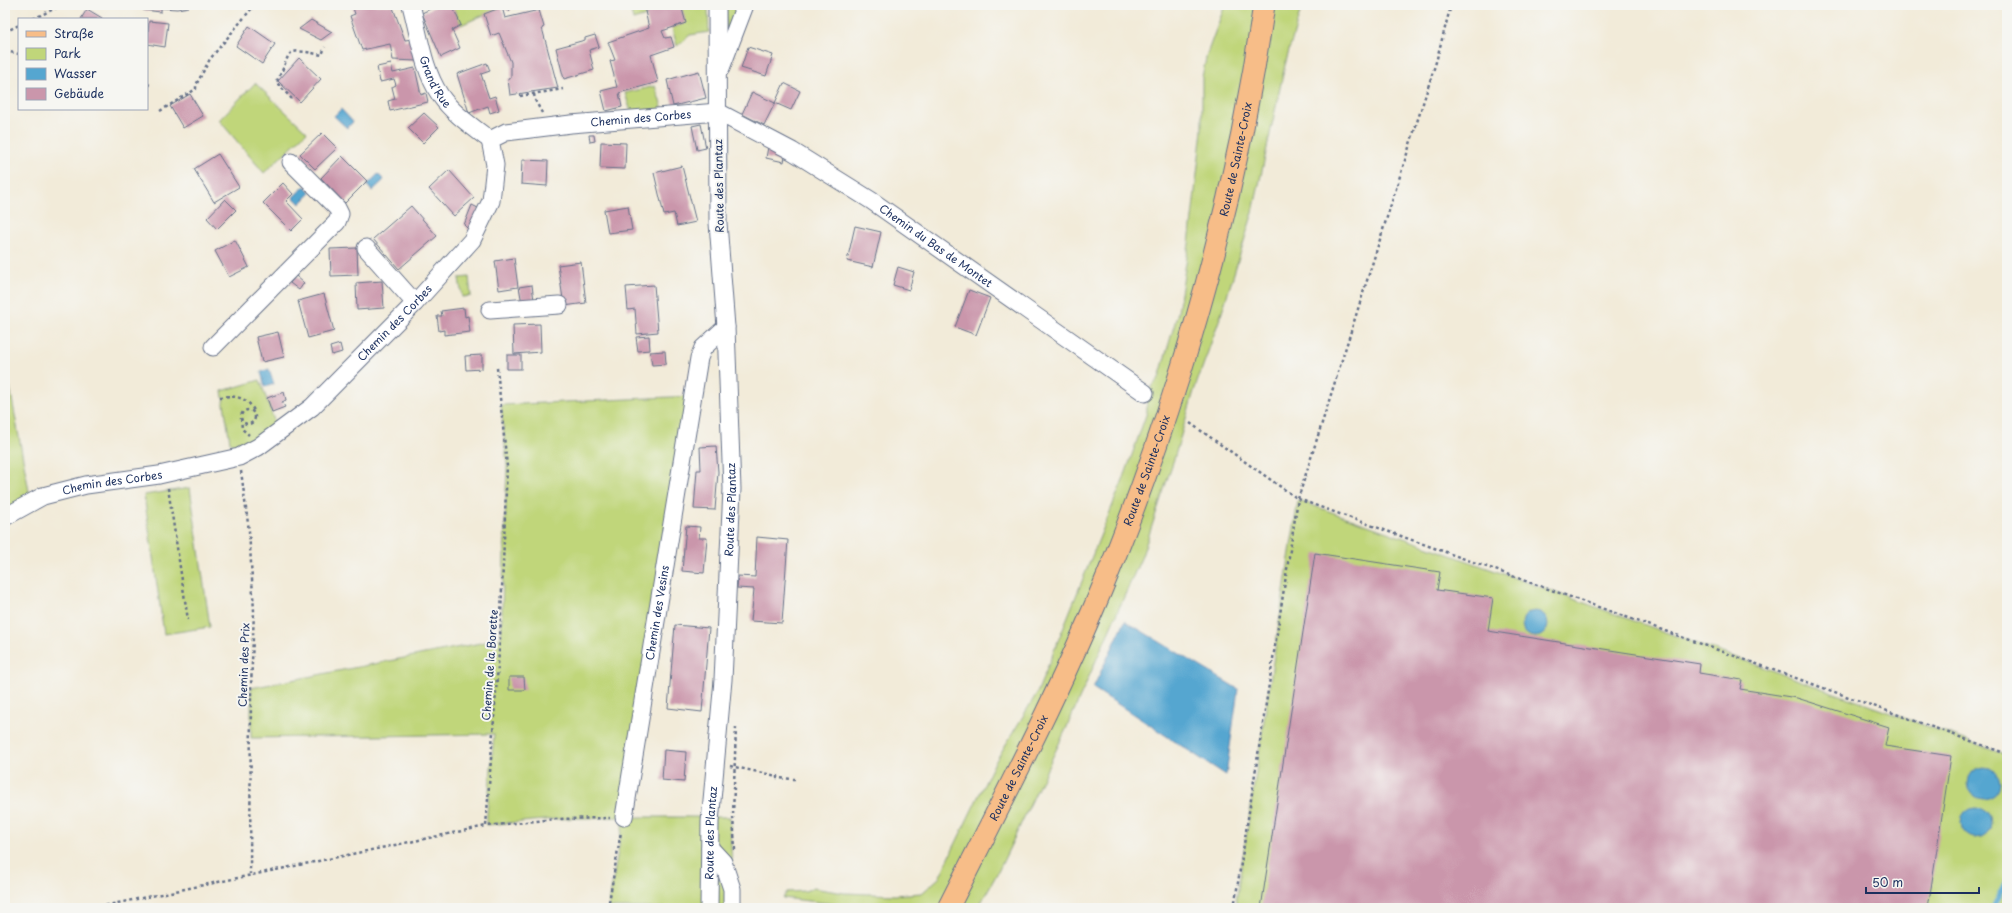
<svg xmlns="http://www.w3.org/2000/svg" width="2012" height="913" viewBox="0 0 2012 913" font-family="'Playpen Sans',sans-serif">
  <rect width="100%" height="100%" fill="#f6f6f2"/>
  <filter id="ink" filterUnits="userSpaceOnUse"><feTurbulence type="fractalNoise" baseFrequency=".025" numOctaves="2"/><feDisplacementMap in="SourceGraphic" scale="8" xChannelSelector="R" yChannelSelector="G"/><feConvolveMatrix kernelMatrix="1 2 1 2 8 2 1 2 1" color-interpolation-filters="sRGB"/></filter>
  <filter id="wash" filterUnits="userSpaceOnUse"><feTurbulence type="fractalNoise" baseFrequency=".012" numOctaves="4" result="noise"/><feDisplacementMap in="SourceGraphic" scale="16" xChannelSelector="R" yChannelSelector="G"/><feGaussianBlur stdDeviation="0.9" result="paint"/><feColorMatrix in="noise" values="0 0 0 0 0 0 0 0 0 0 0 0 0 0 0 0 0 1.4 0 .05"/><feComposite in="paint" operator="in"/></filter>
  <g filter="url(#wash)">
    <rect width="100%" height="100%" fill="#f2ebd9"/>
    <g fill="#c0d67a" stroke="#6e826c">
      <polygon points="452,5 500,5 502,7 461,25"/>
      <polygon points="636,5 652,5 644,7 646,16 633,20 630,6"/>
      <polygon points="681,5 708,5 709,32 690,35 677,46 672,28 685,23"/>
      <polygon points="726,5 743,5 732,30 726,29"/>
      <polygon points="1225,5 1302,5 1285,65 1253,212 1222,312 1194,391 1174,459 1142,556 1066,729 999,870 978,908 868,908 783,898 787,892 805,891 813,888 844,893 895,895 922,893 939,878 994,764 1037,693 1126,472 1147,412 1146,394 1159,378 1178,312 1189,244 1202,130 1202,77 1207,54"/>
      <polygon points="255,83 307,132 264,173 219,120"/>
      <polygon points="655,86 663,110 631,112 625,93"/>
      <polygon points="469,277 471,296 462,297 459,278"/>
      <polygon points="5,361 31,502 5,516"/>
      <polygon points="260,380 276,426 248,445 238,448 230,442 222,391"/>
      <polygon points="692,396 624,817 556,819 486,825 494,734 251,738 251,688 501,639 507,466 501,405"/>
      <polygon points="190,488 210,627 164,634 144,495"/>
      <polygon points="1298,500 2007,755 2007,908 1235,908"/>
      <polygon points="624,817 730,817 732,868 728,908 608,908"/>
    </g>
    <g fill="#55a6d0" stroke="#386a97">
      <polygon points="341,109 353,122 347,128 334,116"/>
      <polygon points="378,174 384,180 372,191 367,185"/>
      <polygon points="305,186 311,193 300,204 293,197"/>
      <polygon points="269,369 274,384 265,387 261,372"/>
      <circle cx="1535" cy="624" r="13"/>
      <polygon points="1125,621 1238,689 1226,775 1093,688"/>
      <circle cx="1984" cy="783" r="16"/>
      <circle cx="1976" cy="823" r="15"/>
    </g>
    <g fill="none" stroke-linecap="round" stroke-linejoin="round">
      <polyline stroke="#55a6d0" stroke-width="4.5" points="1993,908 2007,880"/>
    </g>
    <g id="blocks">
      <g fill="#ca96ab">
        <polygon points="144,5 189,5 189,7 177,9 161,8 161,12 143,10"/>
        <polygon points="352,5 392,5 405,40 413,39 417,61 393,60 390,44 362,50 350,16 355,14"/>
        <polygon points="438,5 452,5 461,25 452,30 460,48 441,57 422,13"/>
        <polygon points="504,5 514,5 509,11 502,7"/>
        <polygon points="652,5 681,5 686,23 662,31 665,38 671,37 674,47 651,55 658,82 619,93 622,107 606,111 601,91 617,87 610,61 615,60 608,42 649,28 644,7"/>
        <polygon points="502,7 505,18 539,10 544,27 542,28 558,88 510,95 508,79 511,78 511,62 499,33 491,36 484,14"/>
        <polygon points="87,9 102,18 102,19 81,19"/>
        <polygon points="311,20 332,32 321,40 299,29"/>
        <polygon points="149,21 168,23 165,47 147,44"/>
        <polygon points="249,26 275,44 262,64 236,46"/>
        <polygon points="595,35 599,47 589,50 594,70 564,79 556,48 585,40 585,38"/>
        <polygon points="748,47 773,55 766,76 741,68"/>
        <polygon points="299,58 321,79 300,102 278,81"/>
        <polygon points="487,63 490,71 481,74 489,98 495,96 499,110 490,113 488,106 469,113 457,74"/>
        <polygon points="391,64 393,73 415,68 421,95 426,93 428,102 390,111 388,101 395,99 392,87 396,85 394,79 380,82 377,67"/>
        <polygon points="699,71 706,98 673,106 667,80"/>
        <polygon points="784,83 800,91 791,110 775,103"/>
        <polygon points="752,92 775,103 764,125 742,114"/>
        <polygon points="190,94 203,116 183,128 170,106"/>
        <polygon points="424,113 439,127 423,143 408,128"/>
        <polygon points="701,124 706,148 697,150 692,126"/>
        <polygon points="322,133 337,148 315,169 300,154"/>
        <polygon points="589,135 594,135 595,141 590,142"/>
        <polygon points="601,142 626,143 625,169 600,168"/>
        <polygon points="768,147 786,151 784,162 766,158"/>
        <polygon points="218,154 239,187 214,202 194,169"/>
        <polygon points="342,156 367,181 345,203 321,178"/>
        <polygon points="522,160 548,161 547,186 521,184"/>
        <polygon points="682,166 696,222 677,226 674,213 664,215 654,173"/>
        <polygon points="449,170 474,198 454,216 429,189"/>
        <polygon points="283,183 293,194 286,201 303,219 291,231 263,203"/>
        <polygon points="225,199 236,210 217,229 207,218"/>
        <polygon points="472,205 480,209 469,230 464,225"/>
        <polygon points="411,206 437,236 399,269 373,239"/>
        <polygon points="628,206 632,230 608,233 604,210"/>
        <polygon points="855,226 881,232 873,267 847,261"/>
        <polygon points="235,240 249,267 229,277 215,251"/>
        <polygon points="357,248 358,275 331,276 330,249"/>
        <polygon points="514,258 518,287 499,290 495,261"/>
        <polygon points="581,262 586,303 564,306 558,265"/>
        <polygon points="898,267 914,272 909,290 893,285"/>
        <polygon points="296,276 304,283 299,290 290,283"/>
        <polygon points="382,281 384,308 357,310 356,283"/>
        <polygon points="532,285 534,301 522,303 519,287"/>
        <polygon points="654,285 658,332 637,334 635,309 628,310 626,287"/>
        <polygon points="969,290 990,298 976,335 955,327"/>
        <polygon points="324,294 334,331 308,338 298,301"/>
        <polygon points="464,308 465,317 468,316 470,332 444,335 444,330 439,331 437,316 442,316 441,311"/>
        <polygon points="540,324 541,352 514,354 513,325"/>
        <polygon points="278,332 284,357 262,362 256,337"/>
        <polygon points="649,336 650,350 638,351 636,337"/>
        <polygon points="340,344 342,352 332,355 330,347"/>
        <polygon points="665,351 666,364 652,365 650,352"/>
        <polygon points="482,355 482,369 466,370 465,356"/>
        <rect x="507" y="355" width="14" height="14"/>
        <polygon points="284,392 286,400 282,402 285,407 272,412 267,398"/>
        <polygon points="716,446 718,472 715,510 694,509 697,470 701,470 700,447"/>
        <polygon points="686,526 700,527 699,538 707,538 704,573 682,571"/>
        <polygon points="757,537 788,540 782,623 751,621 754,589 737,588 738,576 755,577"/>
        <polygon points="1315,553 1440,572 1437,590 1493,598 1488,631 1700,664 1699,673 1742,680 1740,689 1797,698 1889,727 1885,746 1951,756 1928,908 1261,908"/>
        <polygon points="675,625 709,628 702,712 668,708"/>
        <polygon points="509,677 524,677 525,690 509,690"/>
        <polygon points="664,750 686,752 684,782 662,780"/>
      </g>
    </g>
  </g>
  <g filter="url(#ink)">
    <use href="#blocks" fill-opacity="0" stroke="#667189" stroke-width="1"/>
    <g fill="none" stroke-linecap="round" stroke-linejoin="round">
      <defs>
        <g id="minor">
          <path id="s1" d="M411,5C419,34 423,70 440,95C452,113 473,127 490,140"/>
          <polyline points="721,68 745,5"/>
          <path id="s2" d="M718,112L792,151L872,201L1145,393"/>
          <polyline points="366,248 415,303"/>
          <polyline points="490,310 559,305"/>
          <polyline points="213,347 337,222 340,214 337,208 291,162"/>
          <path id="s3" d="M5,517L43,496L86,485L159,475L239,457L258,447L312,407L415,303L472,240L491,201L495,165L490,140L506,132L571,124L718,112"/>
          <path id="s4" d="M624,817L699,358L703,348L726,327"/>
          <polyline points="710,848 723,862 732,889 732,908"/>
          <path id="s5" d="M709,908L710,822L723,680L732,489L726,327L718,223L717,5"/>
        </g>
        <g id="major">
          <path id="s6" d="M948,908C1007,792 1068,676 1116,554C1186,377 1237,194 1264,5"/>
        </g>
      </defs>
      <use href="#minor" stroke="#667189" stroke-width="19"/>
      <use href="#major" stroke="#667189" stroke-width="23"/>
      <g stroke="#667189" stroke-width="2.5" stroke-dasharray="3 3" stroke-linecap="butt">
        <polyline points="1992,5 2007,7"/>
        <polyline points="33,19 62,5"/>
        <polyline points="5,32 19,25"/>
        <polyline points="5,51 19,54"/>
        <polyline points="147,84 150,85"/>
        <polyline points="534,94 535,100 542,113"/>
        <polyline points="520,96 563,89"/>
        <path d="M292,99L276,82C294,53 279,46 322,55L325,47"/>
        <polyline points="160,111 196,89 196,85 210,59 252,8"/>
        <polyline points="497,368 507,466 500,638 486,826 556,819 610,818"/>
        <path d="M220,397C234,395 248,397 254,411"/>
        <circle cx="248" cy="417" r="7"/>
        <polyline points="241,418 242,429 249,435"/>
        <polyline points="1190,423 1298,499 2007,754"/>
        <polyline points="241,471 249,531 254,611 251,688 250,874"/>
        <polyline points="168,488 188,620"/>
        <polyline points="730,766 777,776 777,778 795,779"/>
        <polyline points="735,850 733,816 736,726"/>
        <polyline points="94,908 486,826"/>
        <polyline points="608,908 621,832"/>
        <polyline points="1234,908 1298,499 1436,62 1451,5"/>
      </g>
      <use href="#minor" stroke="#fff" stroke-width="17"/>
      <use href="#major" stroke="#f7bd88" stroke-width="21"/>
    </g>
  </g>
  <g text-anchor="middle" stroke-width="4" stroke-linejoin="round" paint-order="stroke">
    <g font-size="11" fill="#1b2f5e" stroke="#f6f6f2">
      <text dy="4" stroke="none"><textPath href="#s1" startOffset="81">Grand'Rue</textPath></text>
      <text dy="4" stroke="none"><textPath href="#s3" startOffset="822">Chemin des Corbes</textPath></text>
      <text dy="4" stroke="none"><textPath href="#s6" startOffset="805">Route de Sainte-Croix</textPath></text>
      <text transform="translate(719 186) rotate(-91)" y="4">Route des Plantaz</text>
      <text dy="4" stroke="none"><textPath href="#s2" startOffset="256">Chemin du Bas de Montet</textPath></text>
      <text dy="4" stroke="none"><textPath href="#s3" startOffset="450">Chemin des Corbes</textPath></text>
      <text dy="4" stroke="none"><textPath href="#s6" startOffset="481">Route de Sainte-Croix</textPath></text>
      <text dy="4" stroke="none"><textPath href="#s3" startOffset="114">Chemin des Corbes</textPath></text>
      <text dy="4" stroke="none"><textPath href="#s5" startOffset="399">Route des Plantaz</textPath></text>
      <text dy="4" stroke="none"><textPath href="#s4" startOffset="207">Chemin des Vesins</textPath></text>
      <text transform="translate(244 665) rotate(-88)" y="4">Chemin des Prix</text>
      <text transform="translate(490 665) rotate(-86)" y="4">Chemin de la Borette</text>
      <text dy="4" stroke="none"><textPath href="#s6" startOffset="157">Route de Sainte-Croix</textPath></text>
      <text dy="4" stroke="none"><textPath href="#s5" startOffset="75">Route des Plantaz</textPath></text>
    </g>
  </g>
  <rect width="2012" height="913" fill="none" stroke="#f6f6f2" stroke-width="20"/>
  <rect x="18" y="18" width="130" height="92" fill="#f6f6f2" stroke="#9ea6b7"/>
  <rect x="26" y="31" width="20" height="6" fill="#f7bd88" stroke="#9ea6b7"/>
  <text x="54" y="38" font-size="12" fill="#1b2f5e">Straße</text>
  <rect x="26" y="48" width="20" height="12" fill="#c0d67a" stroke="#9ea6b7"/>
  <text x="54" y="58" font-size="12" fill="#1b2f5e">Park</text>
  <rect x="26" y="68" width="20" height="12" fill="#55a6d0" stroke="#9ea6b7"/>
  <text x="54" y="78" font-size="12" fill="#1b2f5e">Wasser</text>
  <rect x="26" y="88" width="20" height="12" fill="#ca96ab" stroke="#9ea6b7"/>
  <text x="54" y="98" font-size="12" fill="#1b2f5e">Gebäude</text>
  <path d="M1866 887v6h113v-6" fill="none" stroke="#1b2f5e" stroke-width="2"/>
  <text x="1872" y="887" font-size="12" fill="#1b2f5e" stroke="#f6f6f2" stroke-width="3" paint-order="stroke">50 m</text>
</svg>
